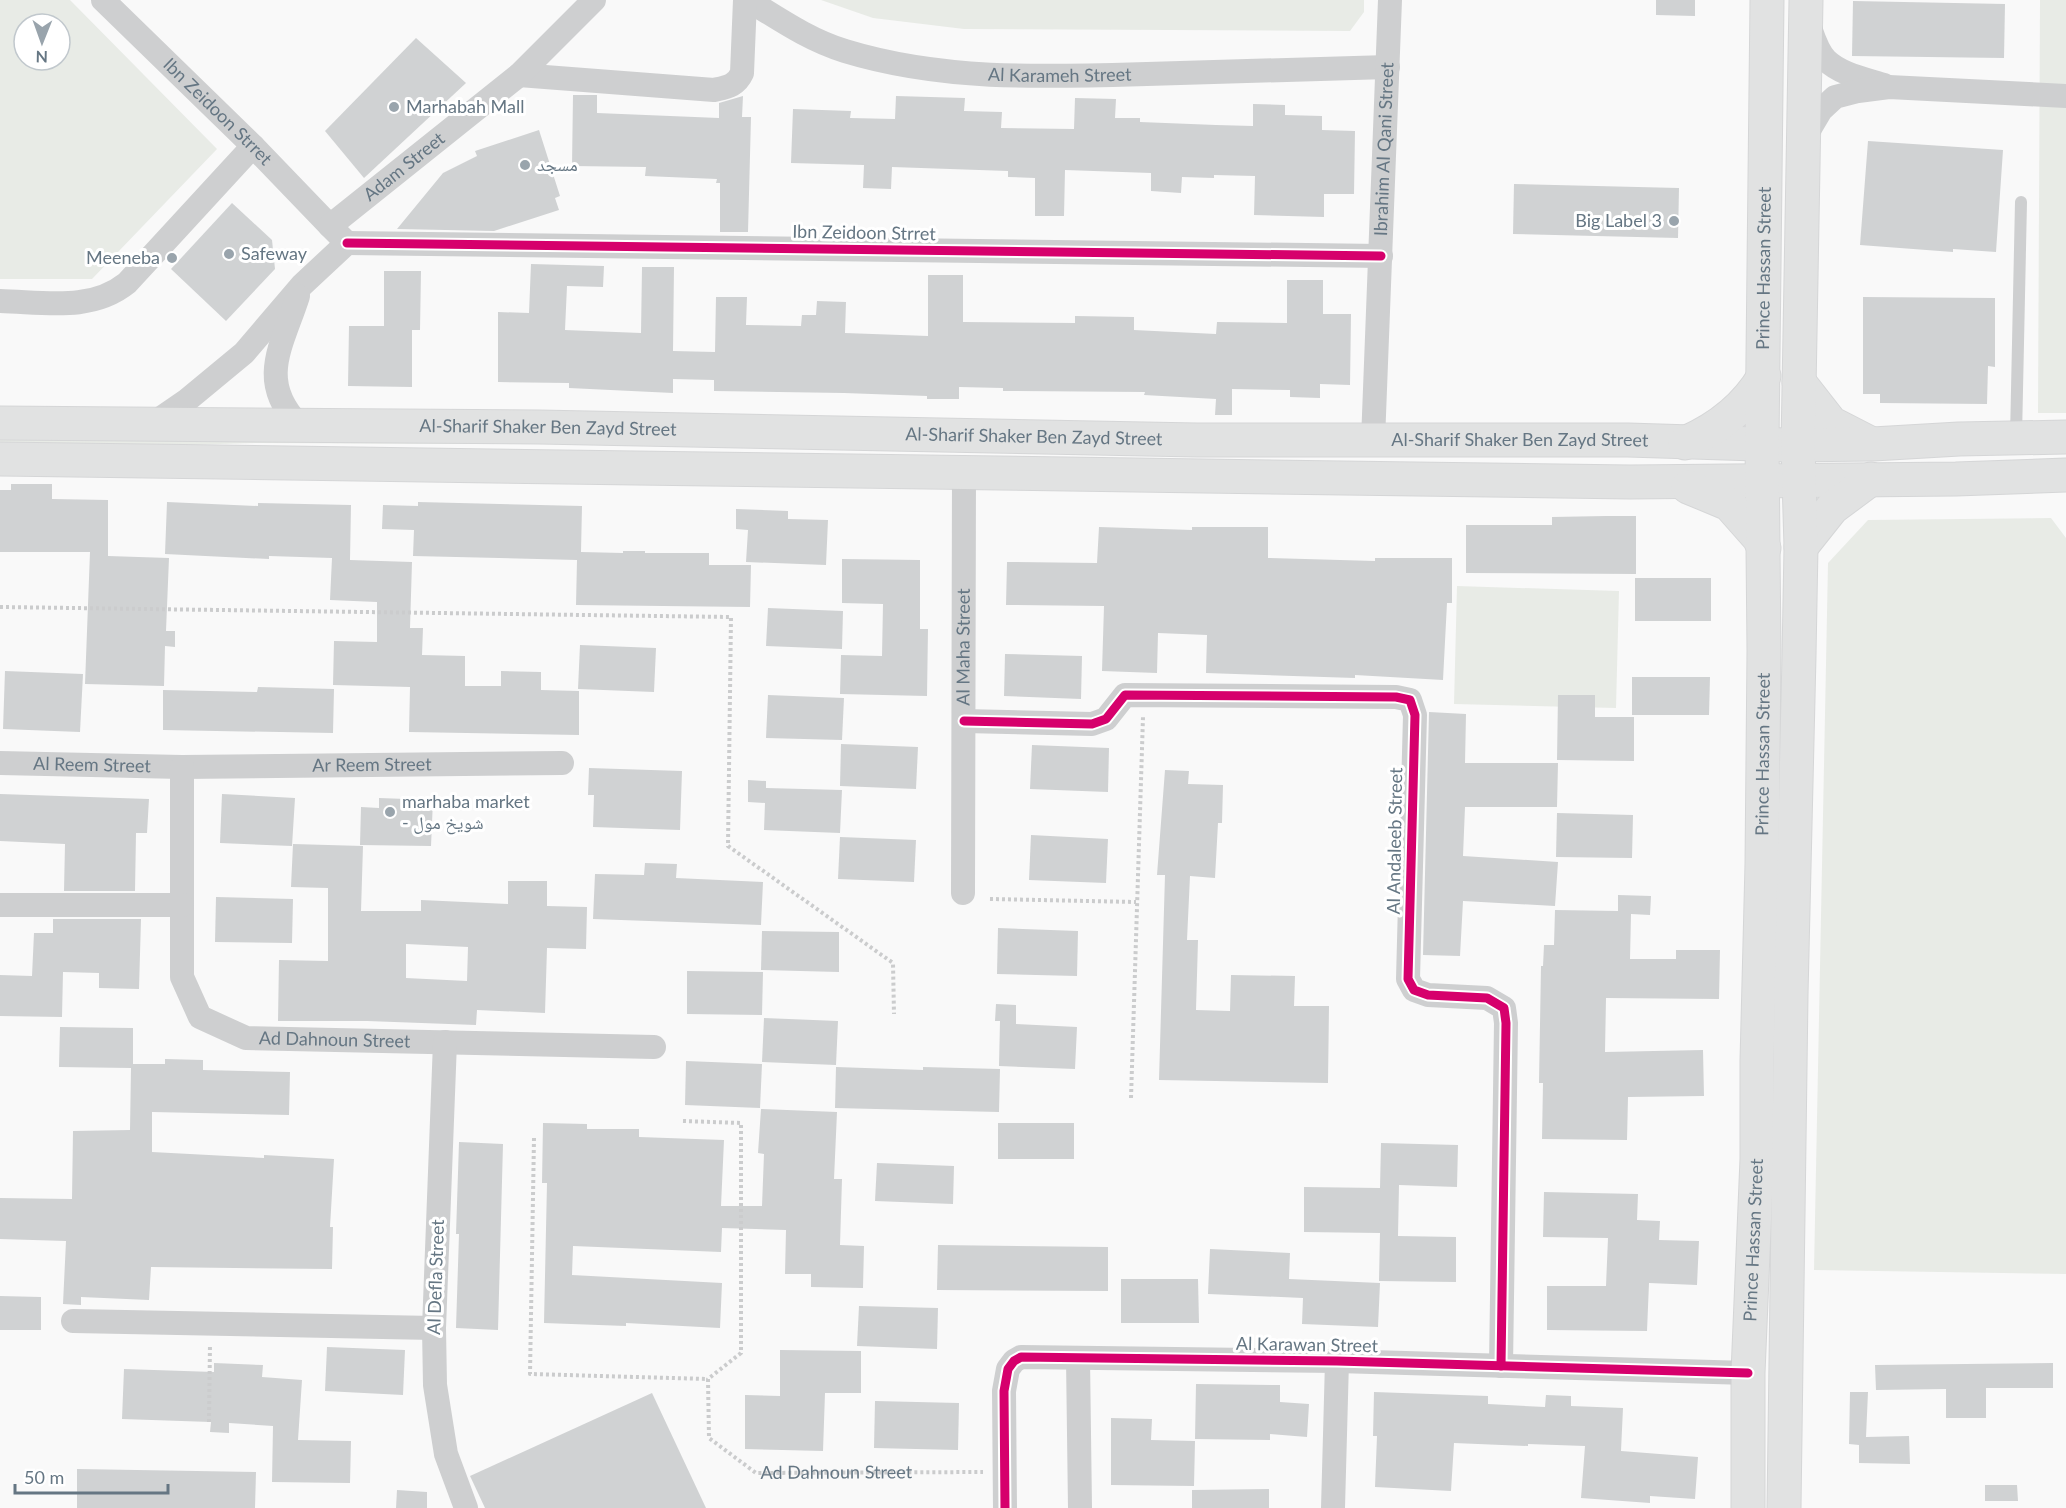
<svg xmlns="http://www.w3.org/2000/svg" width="2066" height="1508" viewBox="0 0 2066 1508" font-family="Lato,'Noto Naskh Arabic',sans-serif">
  <rect width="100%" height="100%" fill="#f9f9f9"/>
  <g fill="#e8ebe6" fill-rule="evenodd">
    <path d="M0,0H70L217,149L92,279H0ZM24,24H60V60H24Z"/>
    <polygon points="821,0 1364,0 1364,12 1350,31 964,29 873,18"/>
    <polygon points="2040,0 2066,0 2066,413 2038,413"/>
    <polygon points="0,435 488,442 487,444 256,443 110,447 0,448"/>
    <polygon points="2051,518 2066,538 2066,1274 1814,1270 1828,563 1868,520"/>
    <polygon points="1457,586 1619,591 1616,708 1454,704"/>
  </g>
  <g fill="#d0d2d3" fill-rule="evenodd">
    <polygon points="1656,0 1695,0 1695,16 1656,15"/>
    <polygon points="1853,1 2005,4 2004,58 1852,56"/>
    <polygon points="416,38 466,83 364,178 325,131"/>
    <polygon points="573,95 597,95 597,113 719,118 719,103 743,96 742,117 751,117 748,232 720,232 720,183 716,183 717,179 645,176 646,167 572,166"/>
    <polygon points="896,96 965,98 964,111 1002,112 1001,128 1074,129 1075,98 1116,99 1115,118 1140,118 1140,122 1216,125 1253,126 1253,104 1285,105 1285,115 1322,116 1322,130 1355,131 1354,194 1324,194 1324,217 1254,215 1255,176 1214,175 1214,178 1182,177 1181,193 1151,191 1151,173 1065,170 1064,216 1035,216 1035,178 1008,177 1008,171 892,167 891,189 863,188 864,165 791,163 793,109 851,111 850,118 895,119"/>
    <polygon points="539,130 560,196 555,198 559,210 494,231 397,229 443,173 477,156 475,151"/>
    <polygon points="1868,141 2003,150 1996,252 1953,249 1953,252 1860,245"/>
    <polygon points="1514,184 1679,188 1678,238 1513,234"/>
    <polygon points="232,203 272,240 275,269 226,321 171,269"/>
    <polygon points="531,264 604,266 603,287 567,286 565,330 641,333 642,267 674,267 673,351 715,352 716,297 747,297 746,325 801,326 802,315 816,315 817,301 846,302 845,333 928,336 928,275 963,275 963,322 1075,323 1075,316 1134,317 1134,330 1216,334 1217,322 1287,323 1287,280 1323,280 1323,314 1351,314 1350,385 1320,384 1320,398 1290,397 1290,390 1232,389 1232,415 1215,415 1216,399 1144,395 1145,392 1003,391 1003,388 959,387 959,399 927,399 927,396 844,393 714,391 714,380 673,379 673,393 569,388 569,383 498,382 498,312 529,313"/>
    <polygon points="384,271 421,271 420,330 412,330 412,387 348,386 349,326 384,326"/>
    <polygon points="1863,297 1995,298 1995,367 1988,366 1987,404 1880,403 1880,394 1863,394"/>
    <polygon points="11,484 52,484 52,499 108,500 108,556 169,558 166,631 175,631 175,647 165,646 164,686 85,684 90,552 0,552 0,490 11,490"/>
    <polygon points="167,502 258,506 258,503 351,505 350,560 412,562 410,628 423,628 422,655 465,656 465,686 501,686 501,671 541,672 541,690 579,691 579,735 409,732 410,687 333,685 334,641 377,642 377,602 330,600 332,558 269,556 269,559 165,554"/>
    <polygon points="418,502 582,506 581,552 623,553 623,551 645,551 645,553 709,553 709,565 751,565 750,607 576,605 577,560 413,556 414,530 382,529 383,505 418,506"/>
    <polygon points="736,509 788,511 788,519 828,520 826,565 746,562 748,530 736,529"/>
    <polygon points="1606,516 1636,516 1636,574 1466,573 1466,525 1552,525 1552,517"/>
    <polygon points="1099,527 1192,530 1192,527 1268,527 1268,558 1375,561 1375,558 1452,558 1452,603 1447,603 1443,680 1355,675 1355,678 1206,673 1207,635 1158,633 1157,673 1102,671 1104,606 1006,605 1007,562 1097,563"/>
    <polygon points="842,559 920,560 920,629 928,629 927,696 840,694 841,655 882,656 883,604 842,603"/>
    <rect x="1635" y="578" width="76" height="43"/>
    <polygon points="768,608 843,611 842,649 766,646"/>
    <polygon points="580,645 656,648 654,692 578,689"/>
    <polygon points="1005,654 1082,656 1081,699 1004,696"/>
    <polygon points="5,671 83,674 80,732 3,729"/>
    <polygon points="1632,677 1710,677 1709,715 1632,715"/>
    <polygon points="258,687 334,689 333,733 163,730 163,690 257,692"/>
    <polygon points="768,695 844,698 842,740 766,738"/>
    <polygon points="1558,695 1595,695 1595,717 1634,717 1634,761 1557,760"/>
    <polygon points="1429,712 1466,714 1465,763 1558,763 1557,807 1465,807 1463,856 1558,862 1555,906 1463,901 1460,956 1423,955"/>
    <polygon points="841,744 918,747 916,789 840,786"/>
    <polygon points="1032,745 1109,748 1108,792 1030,789"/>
    <polygon points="589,768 682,771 680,830 593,827 594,795 588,795"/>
    <polygon points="1165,770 1189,771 1188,784 1223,785 1222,823 1218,823 1215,878 1190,876 1187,940 1198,940 1196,1010 1230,1011 1231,975 1295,976 1294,1006 1329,1006 1328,1083 1159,1080 1165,875 1157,875"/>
    <polygon points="748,780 766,781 766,788 842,790 840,833 764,830 765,803 748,802"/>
    <polygon points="0,794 149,799 147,833 136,833 135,891 64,891 65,844 0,841"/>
    <polygon points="222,794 295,798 292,846 220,843"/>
    <polygon points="379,798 433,800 431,846 360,845 361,807 379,808"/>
    <polygon points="1557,813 1633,815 1632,858 1556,857"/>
    <polygon points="1031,835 1108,839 1106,883 1029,880"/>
    <polygon points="840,837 916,840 914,882 838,879"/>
    <path d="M293,844L363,846L361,911H421V900L508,904V881H547V906L587,907L586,949L547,948L545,1013L477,1010L476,1025L367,1021H278L279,960L328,961V888L291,887ZM406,944L468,947L467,981L406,978Z"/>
    <polygon points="645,863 677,864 676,878 763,882 761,925 593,919 595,874 644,875"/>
    <polygon points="1618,895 1651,896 1650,915 1631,914 1630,959 1676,959 1676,950 1720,950 1719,999 1606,998 1605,1052 1703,1050 1704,1096 1628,1097 1627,1140 1542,1139 1543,1083 1539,1083 1541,966 1543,966 1544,945 1554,945 1555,910 1618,911"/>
    <polygon points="216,897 293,899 292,943 215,942"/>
    <polygon points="53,919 141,919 139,989 99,988 99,973 63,972 62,1017 0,1016 0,975 32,976 34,933 53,933"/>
    <polygon points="998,928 1078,931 1077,976 997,974"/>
    <polygon points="762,931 839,932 839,972 761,970"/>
    <polygon points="687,971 763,972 762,1015 687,1014"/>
    <polygon points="996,1004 1016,1005 1016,1024 1077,1027 1075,1069 999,1066 1000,1021 995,1021"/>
    <polygon points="764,1018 838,1021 836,1065 762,1062"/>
    <polygon points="60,1027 133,1028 133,1064 165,1064 165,1059 203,1060 203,1070 290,1072 289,1115 152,1112 152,1152 264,1158 264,1155 334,1159 330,1227 333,1227 332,1269 151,1267 149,1300 81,1297 81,1305 63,1304 66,1241 0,1239 0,1198 72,1199 73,1131 130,1130 131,1068 59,1067"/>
    <polygon points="686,1061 762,1064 760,1108 685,1105"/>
    <polygon points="836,1067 923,1070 923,1067 1000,1069 999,1112 835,1108"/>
    <polygon points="761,1109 837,1112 834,1179 842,1179 840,1245 864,1246 863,1288 811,1287 811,1274 785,1274 786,1230 722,1228 721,1252 573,1246 572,1275 722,1283 720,1328 626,1323 626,1326 544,1323 547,1183 542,1183 543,1123 587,1124 587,1129 639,1129 639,1137 724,1140 721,1206 762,1206 764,1154 758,1153"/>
    <rect x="998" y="1123" width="76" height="36"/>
    <polygon points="459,1142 503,1144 498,1330 456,1328 459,1234 456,1234"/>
    <polygon points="1381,1143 1458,1145 1457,1187 1399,1185 1398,1236 1456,1237 1456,1282 1379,1281 1380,1233 1304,1232 1304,1187 1380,1188"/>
    <polygon points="877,1163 954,1166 953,1204 875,1201"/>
    <polygon points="1544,1192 1638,1194 1637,1220 1660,1221 1659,1240 1699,1241 1697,1285 1649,1283 1647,1331 1547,1330 1547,1286 1606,1286 1608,1238 1543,1237"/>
    <polygon points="938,1245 1108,1247 1108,1291 937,1290"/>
    <polygon points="1210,1249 1290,1253 1289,1279 1380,1283 1378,1327 1302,1324 1303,1298 1208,1294"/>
    <polygon points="1121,1279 1198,1279 1199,1323 1121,1323"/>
    <polygon points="0,1296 41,1297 41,1330 0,1330"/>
    <polygon points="859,1306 938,1308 937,1349 857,1346"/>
    <polygon points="327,1347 405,1350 403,1395 325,1391"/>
    <polygon points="780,1350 861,1351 861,1393 825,1393 823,1451 745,1449 745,1395 780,1396"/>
    <polygon points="214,1363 263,1365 262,1377 302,1380 298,1440 351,1441 350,1483 272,1482 273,1426 229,1423 229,1433 210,1432 211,1422 122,1419 124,1369 214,1372"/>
    <polygon points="2053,1363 2053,1388 1986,1388 1986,1418 1946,1418 1946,1389 1876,1390 1875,1365"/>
    <polygon points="1196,1384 1280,1385 1280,1402 1309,1404 1307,1437 1270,1434 1270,1440 1195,1439"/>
    <polygon points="1374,1392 1488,1396 1488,1404 1545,1407 1546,1395 1571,1396 1571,1406 1623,1408 1621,1451 1698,1457 1695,1499 1650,1496 1650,1503 1581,1498 1585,1446 1528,1444 1528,1446 1454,1443 1451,1491 1375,1487 1377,1436 1373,1436"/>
    <polygon points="1850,1392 1868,1392 1866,1437 1909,1436 1910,1464 1859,1463 1859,1445 1849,1444"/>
    <polygon points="652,1393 706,1508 485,1508 470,1476"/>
    <polygon points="875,1401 959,1403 958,1450 874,1448"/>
    <polygon points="1111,1418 1152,1419 1151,1440 1195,1441 1194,1486 1111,1485"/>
    <polygon points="77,1469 256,1472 255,1508 77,1508"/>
    <polygon points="1985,1485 2017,1485 2018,1501 1985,1501"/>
    <polygon points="1269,1489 1269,1508 1192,1508 1192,1490"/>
    <polygon points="397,1490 427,1492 427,1508 396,1508"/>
  </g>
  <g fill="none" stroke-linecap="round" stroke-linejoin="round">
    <defs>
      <g id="primary">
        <polyline points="1799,382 1831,423 1868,442"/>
        <path id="s9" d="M0,423L539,427L1197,440H1628L1787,445L1873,444L1959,439L2066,437"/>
        <path d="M1685,443C1717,429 1746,407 1764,376"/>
        <polyline points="0,459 1630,482 1956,479 2066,475"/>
        <polyline points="1688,487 1729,504 1759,538 1764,548"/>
        <polyline points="1801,547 1832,508 1871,479"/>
        <path id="s10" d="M1748,1508V1373L1757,1159V1061L1762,864L1764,651L1762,444L1767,0"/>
        <polyline points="1784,1508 1791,995 1799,656 1801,547 1798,445 1806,0"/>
      </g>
    </defs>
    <use href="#primary" stroke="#d5d6d7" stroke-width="35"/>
    <g stroke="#cbcccd" stroke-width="4" stroke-dasharray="3 3" stroke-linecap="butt">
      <polyline points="0,607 731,617 728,846 893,963 894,1014"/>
      <polyline points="990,899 1136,902"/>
      <polyline points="1131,1098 1143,717"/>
      <path id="s1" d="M683,1121L741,1123V1353L708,1379L709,1438L756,1473L983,1472"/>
      <polyline points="534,1138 530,1374 708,1379"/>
      <polyline points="209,1422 210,1344"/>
    </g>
    <polyline stroke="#cecfd0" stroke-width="12" points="2016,437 2021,202"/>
    <g stroke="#cecfd0" stroke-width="24">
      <path id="s2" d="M103,0L253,146L330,226"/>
      <path id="s3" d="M748,0C779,19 809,40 845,51C943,81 1045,77 1147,74C1227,72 1307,69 1388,67"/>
      <path d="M1809,25C1813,36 1817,51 1826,60C1840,74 1865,79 1884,85"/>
      <path d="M519,75L714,90C727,87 736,86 742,73L745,0"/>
      <polyline points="1805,137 1821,110 1835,97 1858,91 1889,87 2066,96"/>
      <polyline points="347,243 1381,256"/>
      <path d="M0,301C44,302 91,312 127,283L253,146"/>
      <path id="s4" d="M154,423L186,401L244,353L302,285L347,243L330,226L519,75L594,0"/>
      <path d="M298,424C257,380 282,346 298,296"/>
      <path id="s5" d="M1373,441L1390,0"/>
      <polyline points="964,721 1092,724 1106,719 1125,695 1396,697 1410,700 1415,715 1408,979 1414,990 1428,995 1487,998 1504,1008 1506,1023 1501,1366"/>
      <path id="s6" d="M0,763L182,767L562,763"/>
      <path id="s7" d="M182,767V977L200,1017L246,1038L654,1047"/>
      <path id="s8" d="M963,893L964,473"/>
      <polyline points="0,905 182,905"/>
      <polyline points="445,1042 434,1328 435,1385 446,1454 466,1508"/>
      <polyline points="73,1321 434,1328"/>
      <polyline points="1078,1358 1080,1508"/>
      <polyline points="1005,1508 1004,1391 1008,1369 1014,1361 1021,1357 1337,1361 1748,1373"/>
      <polyline points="1333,1508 1337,1361"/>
    </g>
    <use href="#primary" stroke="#e1e2e2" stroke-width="33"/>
    <defs>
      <g id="cycleway">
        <polyline points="347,243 1381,256"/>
        <polyline points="964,721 1092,724 1106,719 1125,695 1396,697 1410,700 1415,715 1408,979 1414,990 1428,995 1487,998 1504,1008 1506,1023 1501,1366"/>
        <polyline points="1005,1508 1004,1391 1008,1369 1014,1361 1021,1357 1337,1361 1748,1373"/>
      </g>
    </defs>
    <use href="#cycleway" stroke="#fff" stroke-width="13"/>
    <use href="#cycleway" stroke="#d6006c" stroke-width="9"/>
  </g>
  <g fill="#99a4ac" stroke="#fff" stroke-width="2">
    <circle cx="394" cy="107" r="6"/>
    <circle cx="525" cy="165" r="6"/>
    <circle cx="1674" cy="221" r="6"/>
    <circle cx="229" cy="254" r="6"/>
    <circle cx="172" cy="258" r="6"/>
    <circle cx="390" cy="812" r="6"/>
  </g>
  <g text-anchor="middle" stroke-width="6" stroke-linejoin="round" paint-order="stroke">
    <g font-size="18" fill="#657683" stroke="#fff">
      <text dy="6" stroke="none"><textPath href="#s3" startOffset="327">Al Karameh Street</textPath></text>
      <text dy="6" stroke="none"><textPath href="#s2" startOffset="160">Ibn Zeidoon Strret</textPath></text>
      <text dy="6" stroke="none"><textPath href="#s5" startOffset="292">Ibrahim Al Qani Street</textPath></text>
      <text dy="6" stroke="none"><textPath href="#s4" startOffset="384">Adam Street</textPath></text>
      <text transform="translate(864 233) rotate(1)" y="6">Ibn Zeidoon Strret</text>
      <text dy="6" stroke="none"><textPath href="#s10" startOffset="1240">Prince Hassan Street</textPath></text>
      <text dy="6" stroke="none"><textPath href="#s9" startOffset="548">Al-Sharif Shaker Ben Zayd Street</textPath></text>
      <text dy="6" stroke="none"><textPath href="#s9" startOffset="1034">Al-Sharif Shaker Ben Zayd Street</textPath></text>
      <text dy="6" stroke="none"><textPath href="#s9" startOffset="1520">Al-Sharif Shaker Ben Zayd Street</textPath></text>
      <text dy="6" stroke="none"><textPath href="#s8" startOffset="246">Al Maha Street</textPath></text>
      <text dy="6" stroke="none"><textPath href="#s10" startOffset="754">Prince Hassan Street</textPath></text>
      <text dy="6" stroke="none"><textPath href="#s6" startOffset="92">Al Reem Street</textPath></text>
      <text dy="6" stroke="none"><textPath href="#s6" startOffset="372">Ar Reem Street</textPath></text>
      <text transform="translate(1395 841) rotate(-89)" y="6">Al Andaleeb Street</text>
      <text dy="6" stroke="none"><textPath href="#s7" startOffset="393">Ad Dahnoun Street</textPath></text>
      <text dy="6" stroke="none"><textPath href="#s10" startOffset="268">Prince Hassan Street</textPath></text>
      <text transform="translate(436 1277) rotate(-88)" y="6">Al Defla Street</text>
      <text transform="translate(1307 1345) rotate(1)" y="6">Al Karawan Street</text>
      <text dy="6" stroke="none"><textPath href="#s1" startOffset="528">Ad Dahnoun Street</textPath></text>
    </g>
    <g font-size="18" fill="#657683" stroke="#fff" text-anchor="start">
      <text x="406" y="113">Marhabah Mall</text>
      <text x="537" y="171">مسجد</text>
      <text x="1662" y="227" text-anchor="end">Big Label 3</text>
      <text x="241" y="260">Safeway</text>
      <text x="160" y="264" text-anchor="end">Meeneba</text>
      <text x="402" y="808">marhaba market<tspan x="402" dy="21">- شويخ مول</tspan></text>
    </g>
  </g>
  <g transform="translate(42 42) rotate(181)"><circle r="28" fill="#ffffff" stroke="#c1c8cd" stroke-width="1.5"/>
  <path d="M0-4.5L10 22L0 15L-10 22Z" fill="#99a4ac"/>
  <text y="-9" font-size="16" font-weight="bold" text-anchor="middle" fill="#657683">N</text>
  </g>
  <path d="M15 1484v9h153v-9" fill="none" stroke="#657683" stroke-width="3"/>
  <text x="24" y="1484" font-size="18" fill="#657683" stroke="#ffffff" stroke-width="4.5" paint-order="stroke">50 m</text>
</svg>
